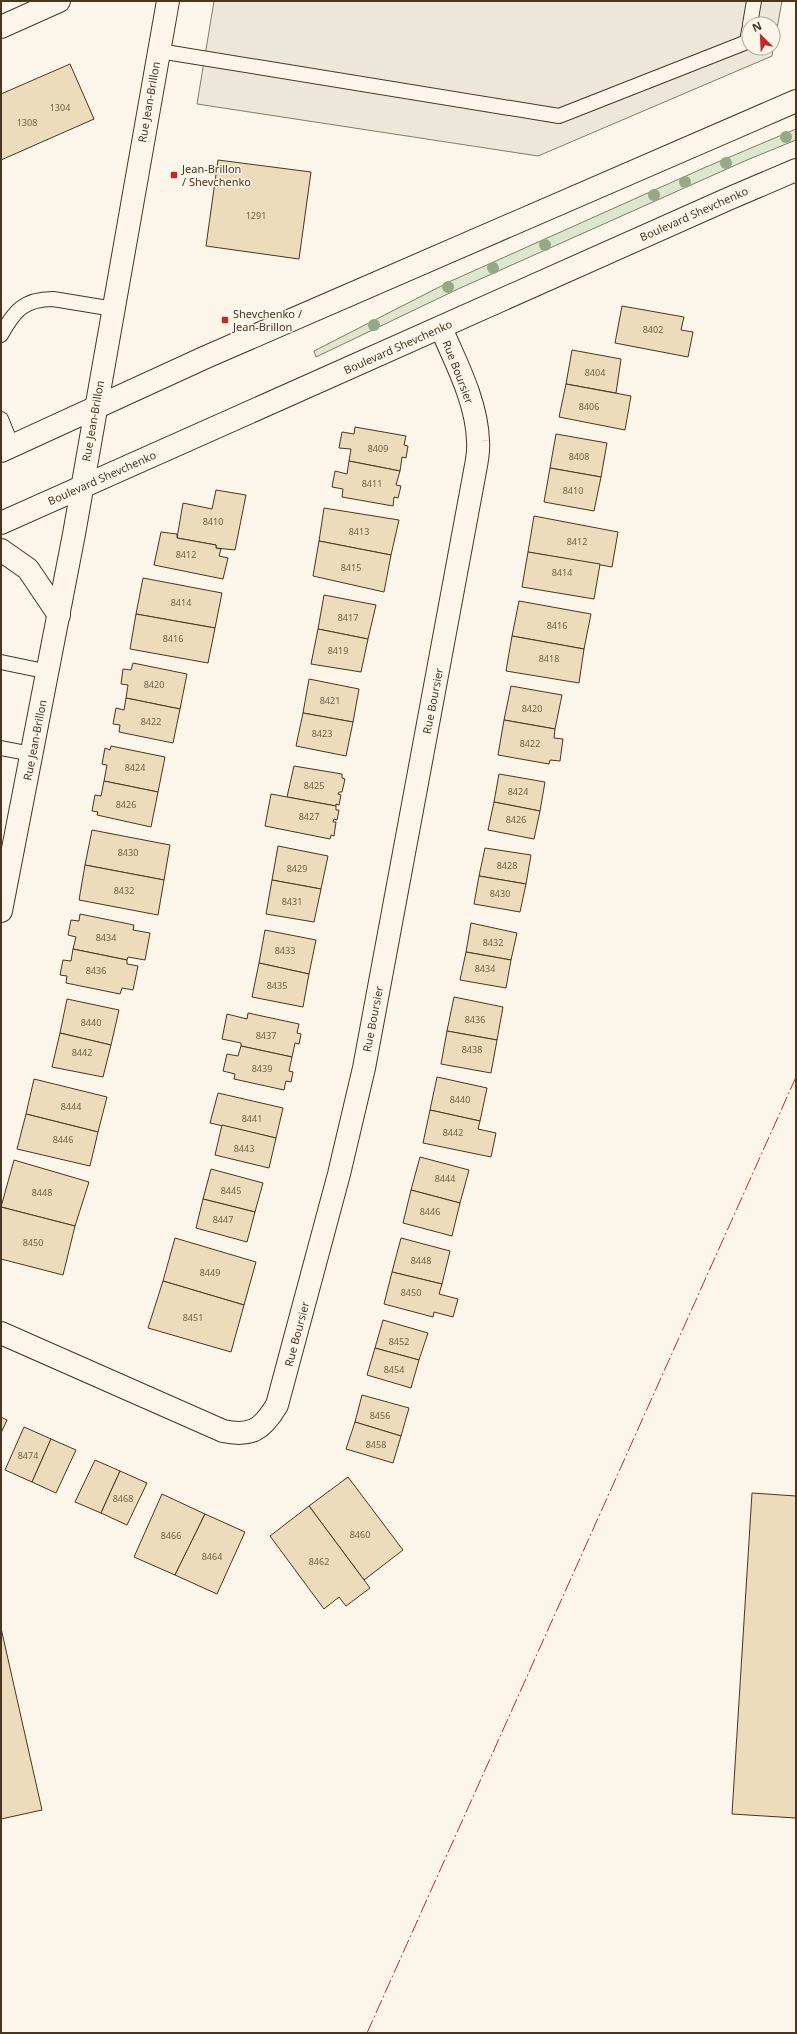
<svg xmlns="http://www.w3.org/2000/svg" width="797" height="2034" viewBox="0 0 797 2034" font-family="'Noto Sans',sans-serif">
  <rect width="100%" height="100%" fill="#fbf6e9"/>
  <polygon fill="#dce7d0" stroke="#887966" points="796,129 796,140 747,160 458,289 316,357 314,351 451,281 706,167"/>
  <path fill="#ede7d9" stroke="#887966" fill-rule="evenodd" d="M214,1H782L772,56L538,156L197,104ZM749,24H773V48H749Z"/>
  <g fill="#ecdcbc" stroke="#4a3520">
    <polygon points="70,64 94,119 1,160 1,94"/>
    <polygon points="218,160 311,172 299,259 206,246"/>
    <polygon points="622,306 684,317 681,330 693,332 688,357 615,343"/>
    <polygon points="572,350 621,359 616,393 566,384"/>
    <polygon points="566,384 631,396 625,430 559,417"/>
    <polygon points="355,427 406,436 404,445 408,446 406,458 402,457 400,471 349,461 351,449 339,448 342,432 354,434"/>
    <polygon points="556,434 607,443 601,477 550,468"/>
    <polygon points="349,461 400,471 396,485 401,486 398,498 394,497 393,506 342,497 343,489 332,487 335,471 347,474"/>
    <polygon points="550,468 601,477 594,511 544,502"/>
    <polygon points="216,490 246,495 235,550 216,548 216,545 177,538 183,503 212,509"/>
    <polygon points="324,508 399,520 391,555 319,541"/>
    <polygon points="534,516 618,532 612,567 528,552"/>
    <polygon points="161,532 177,534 177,538 216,545 216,548 221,549 219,556 228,558 223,579 154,565"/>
    <polygon points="319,541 391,555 384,592 313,576"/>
    <polygon points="528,552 600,564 594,599 522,587"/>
    <polygon points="143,578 222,593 215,628 136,614"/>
    <polygon points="324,595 376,605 368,639 318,629"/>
    <polygon points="519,601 591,614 584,649 512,636"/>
    <polygon points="136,614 215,628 208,663 130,649"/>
    <polygon points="318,629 368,639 361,672 311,664"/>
    <polygon points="512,636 584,649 579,683 506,671"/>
    <polygon points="133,663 187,674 180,709 126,698 128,685 121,684 123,669 131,670"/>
    <polygon points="309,679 359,689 353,722 303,713"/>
    <polygon points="511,686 562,695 555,729 504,720"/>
    <polygon points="126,698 180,709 173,743 119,732 120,725 113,724 116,708 124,710"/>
    <polygon points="303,713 353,722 346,756 296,746"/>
    <polygon points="504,720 555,729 554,738 563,739 560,761 550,760 549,764 498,755"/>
    <polygon points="111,746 165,757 158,792 104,781 107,765 102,764 105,748 110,750"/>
    <polygon points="294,766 342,774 342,778 345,779 342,792 339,792 338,794 341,795 339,805 336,804 336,806 287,797"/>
    <polygon points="499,774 545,782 540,811 494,802"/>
    <polygon points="104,781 158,792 151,827 97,815 98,812 92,811 95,795 101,796"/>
    <polygon points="271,794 336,806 336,810 339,810 337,820 334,819 333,822 336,822 334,836 331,835 330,839 265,826"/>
    <polygon points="494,802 540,811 534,839 488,830"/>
    <polygon points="92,830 170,845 164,880 85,865"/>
    <polygon points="278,846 328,856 321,889 272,880"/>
    <polygon points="485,848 531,855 526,884 479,876"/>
    <polygon points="85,865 164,880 158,915 79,900"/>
    <polygon points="479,876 526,884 520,912 474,904"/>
    <polygon points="272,880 321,889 314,922 266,914"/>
    <polygon points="80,914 134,925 133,930 150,933 145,960 128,957 127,960 73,949 76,937 68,935 71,920 79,921"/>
    <polygon points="471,923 517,933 511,960 466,952"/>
    <polygon points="265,930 316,940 309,974 259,963"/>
    <polygon points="73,949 127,960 127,964 138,966 133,990 122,988 120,994 66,983 67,976 60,975 63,960 71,961"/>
    <polygon points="466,952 511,960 506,988 460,980"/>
    <polygon points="259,963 309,974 303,1007 252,997"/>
    <polygon points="454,997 503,1007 497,1040 447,1031"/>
    <polygon points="67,999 119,1010 111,1045 60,1033"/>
    <polygon points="248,1013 299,1024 297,1033 301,1034 299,1044 295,1043 292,1057 241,1046 241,1043 222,1039 227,1014 247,1019"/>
    <polygon points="447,1031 497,1040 491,1073 441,1064"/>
    <polygon points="60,1033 111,1045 103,1077 52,1067"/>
    <polygon points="241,1046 292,1057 289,1071 293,1072 291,1082 286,1081 284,1090 234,1079 235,1074 223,1071 227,1054 238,1056"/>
    <polygon points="437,1077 487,1088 480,1121 430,1110"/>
    <polygon points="34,1079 107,1097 98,1132 26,1114"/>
    <polygon points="218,1093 283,1108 276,1138 210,1123"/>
    <polygon points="430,1110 480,1121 478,1129 496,1133 491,1157 423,1143"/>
    <polygon points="26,1114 98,1132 90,1166 17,1149"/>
    <polygon points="222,1125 276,1138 269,1168 215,1155"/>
    <polygon points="420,1157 469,1170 460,1203 411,1190"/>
    <polygon points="14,1160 89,1182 75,1226 1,1207"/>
    <polygon points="211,1169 263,1183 255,1212 203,1199"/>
    <polygon points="411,1190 460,1203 452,1236 403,1223"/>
    <polygon points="203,1199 255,1212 247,1242 196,1228"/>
    <polygon points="1,1207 75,1226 63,1275 1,1259"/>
    <polygon points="175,1238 256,1262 244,1305 163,1281"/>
    <polygon points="401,1238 450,1251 442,1284 392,1272"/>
    <polygon points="392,1272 442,1284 439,1294 458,1299 453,1317 434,1312 433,1317 384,1304"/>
    <polygon points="163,1281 244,1305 231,1352 148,1328"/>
    <polygon points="383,1320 428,1333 419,1360 375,1348"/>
    <polygon points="375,1348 419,1360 411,1388 367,1375"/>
    <polygon points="362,1395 409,1408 401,1436 355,1422"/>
    <polygon points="1,1417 7,1420 1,1433"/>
    <polygon points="355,1422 401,1436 393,1463 346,1449"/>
    <polygon points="24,1427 51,1439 32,1482 5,1470"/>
    <polygon points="51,1439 76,1450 56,1493 32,1482"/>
    <polygon points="95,1460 120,1471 101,1513 75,1502"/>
    <polygon points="120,1471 147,1483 127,1525 101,1513"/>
    <polygon points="348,1477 403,1550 364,1580 309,1506"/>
    <polygon points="752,1493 796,1496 796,1818 732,1814"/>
    <polygon points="162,1494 205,1514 175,1575 134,1557"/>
    <polygon points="309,1506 370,1588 346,1606 339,1597 324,1609 270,1536"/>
    <polygon points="205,1514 245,1532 217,1594 175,1575"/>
    <polygon points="1,1628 42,1810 1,1819"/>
  </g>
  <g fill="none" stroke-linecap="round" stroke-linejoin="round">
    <defs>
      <g id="service">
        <polyline points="750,24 754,1"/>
        <polyline points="159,51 559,116 747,42 749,30"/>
        <path d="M1,335C14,311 24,299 53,299L114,309"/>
        <polyline points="1,419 12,446"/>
        <polyline points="1,662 49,672"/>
        <polyline points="1,748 32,754"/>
      </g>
      <g id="minor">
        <polyline points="1,27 59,1"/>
        <polyline points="1,911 74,534 168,1"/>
        <path d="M1,1333L223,1431C251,1437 262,1430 277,1405L339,1174L364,1068L475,471C477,461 479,451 478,441C477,402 456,363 441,328"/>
      </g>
      <g id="tertiary">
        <polyline points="1,451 206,357 796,101"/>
        <polyline points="1,523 728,199 796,170"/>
        <polyline points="1,550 28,569 59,615"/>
      </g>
    </defs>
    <use href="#service" stroke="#4a3520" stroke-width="16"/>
    <use href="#minor" stroke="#4a3520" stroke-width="24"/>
    <use href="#tertiary" stroke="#4a3520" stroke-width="24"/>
    <use href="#service" stroke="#fbf6e9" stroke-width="14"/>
    <use href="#minor" stroke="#fbf6e9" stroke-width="22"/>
    <use href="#tertiary" stroke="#fbf6e9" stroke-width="22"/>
    <polyline stroke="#c62828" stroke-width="1" stroke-dasharray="14 3 2 3" stroke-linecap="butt" points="367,2033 796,1077"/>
  </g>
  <g fill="#96a887">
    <circle cx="786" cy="137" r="6"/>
    <circle cx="726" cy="163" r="6"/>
    <circle cx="685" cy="182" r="6"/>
    <circle cx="654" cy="195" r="6"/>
    <circle cx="545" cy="245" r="6"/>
    <circle cx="493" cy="268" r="6"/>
    <circle cx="448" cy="287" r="6"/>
    <circle cx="374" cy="325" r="6"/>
  </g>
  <g fill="#c62828" stroke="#fbf6e9" stroke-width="1.5">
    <rect x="170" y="171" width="8" height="8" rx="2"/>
    <rect x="221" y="316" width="8" height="8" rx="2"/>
  </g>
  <g text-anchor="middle" stroke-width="3" stroke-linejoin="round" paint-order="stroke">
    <g font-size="9" fill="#725f47">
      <text x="60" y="111">1304</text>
      <text x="27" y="126">1308</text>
      <text x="256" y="219">1291</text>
      <text x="653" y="333">8402</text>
      <text x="595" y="376">8404</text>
      <text x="589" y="410">8406</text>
      <text x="378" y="452">8409</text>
      <text x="579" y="460">8408</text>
      <text x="372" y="487">8411</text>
      <text x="573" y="494">8410</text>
      <text x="213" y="525">8410</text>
      <text x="359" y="535">8413</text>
      <text x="577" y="545">8412</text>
      <text x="186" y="558">8412</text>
      <text x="351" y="571">8415</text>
      <text x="562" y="576">8414</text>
      <text x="181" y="606">8414</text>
      <text x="348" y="621">8417</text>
      <text x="557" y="629">8416</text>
      <text x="173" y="642">8416</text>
      <text x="338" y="654">8419</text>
      <text x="549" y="662">8418</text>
      <text x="154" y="688">8420</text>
      <text x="330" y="704">8421</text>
      <text x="532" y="712">8420</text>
      <text x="151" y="725">8422</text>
      <text x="322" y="737">8423</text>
      <text x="530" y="747">8422</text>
      <text x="135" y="771">8424</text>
      <text x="314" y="789">8425</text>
      <text x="518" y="795">8424</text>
      <text x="126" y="808">8426</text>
      <text x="309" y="820">8427</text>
      <text x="516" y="823">8426</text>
      <text x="128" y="856">8430</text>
      <text x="507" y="869">8428</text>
      <text x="297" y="872">8429</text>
      <text x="124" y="894">8432</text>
      <text x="500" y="897">8430</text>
      <text x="292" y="905">8431</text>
      <text x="106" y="941">8434</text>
      <text x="493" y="946">8432</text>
      <text x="285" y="954">8433</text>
      <text x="485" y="972">8434</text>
      <text x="96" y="974">8436</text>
      <text x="277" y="989">8435</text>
      <text x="475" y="1023">8436</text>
      <text x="91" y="1026">8440</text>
      <text x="266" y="1039">8437</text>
      <text x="472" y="1053">8438</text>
      <text x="82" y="1056">8442</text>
      <text x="262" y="1072">8439</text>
      <text x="460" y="1103">8440</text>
      <text x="71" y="1110">8444</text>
      <text x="252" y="1122">8441</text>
      <text x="453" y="1136">8442</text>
      <text x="63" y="1143">8446</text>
      <text x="244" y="1152">8443</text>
      <text x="445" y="1182">8444</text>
      <text x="231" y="1194">8445</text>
      <text x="42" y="1196">8448</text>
      <text x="430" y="1215">8446</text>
      <text x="223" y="1223">8447</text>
      <text x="33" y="1246">8450</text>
      <text x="421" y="1264">8448</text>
      <text x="210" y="1276">8449</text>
      <text x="411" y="1296">8450</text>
      <text x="193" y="1321">8451</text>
      <text x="399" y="1345">8452</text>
      <text x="394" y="1373">8454</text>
      <text x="380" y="1419">8456</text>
      <text x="376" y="1448">8458</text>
      <text x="28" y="1459">8474</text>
      <text x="123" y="1502">8468</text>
      <text x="360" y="1538">8460</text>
      <text x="171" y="1539">8466</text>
      <text x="212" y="1560">8464</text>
      <text x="319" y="1565">8462</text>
    </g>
    <g font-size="11" fill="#4a3520" stroke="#fbf6e9">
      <text transform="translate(149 102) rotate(-80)" y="4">Rue Jean-Brillon</text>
      <text transform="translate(694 214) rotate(-24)" y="4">Boulevard Shevchenko</text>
      <text transform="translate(398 347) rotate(-24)" y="4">Boulevard Shevchenko</text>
      <text transform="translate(458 372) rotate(69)" y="4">Rue Boursier</text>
      <text transform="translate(93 421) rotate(-80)" y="4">Rue Jean-Brillon</text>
      <text transform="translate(102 478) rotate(-24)" y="4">Boulevard Shevchenko</text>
      <text transform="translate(433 701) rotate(-79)" y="4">Rue Boursier</text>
      <text transform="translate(35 740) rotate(-79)" y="4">Rue Jean-Brillon</text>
      <text transform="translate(373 1019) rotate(-79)" y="4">Rue Boursier</text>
      <text transform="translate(297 1334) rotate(-75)" y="4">Rue Boursier</text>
    </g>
    <g font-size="11" fill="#4a3520" stroke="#fbf6e9" text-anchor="start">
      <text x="182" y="173">Jean-Brillon<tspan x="182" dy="13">/ Shevchenko</tspan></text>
      <text x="233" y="318">Shevchenko /<tspan x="233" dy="13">Jean-Brillon</tspan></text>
    </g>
  </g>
  <rect width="797" height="2034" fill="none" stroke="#4a3520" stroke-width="4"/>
  <g transform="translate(761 36) rotate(336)"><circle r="19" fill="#fbf6e9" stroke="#b4a999"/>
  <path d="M0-3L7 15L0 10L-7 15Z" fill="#c62828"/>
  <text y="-6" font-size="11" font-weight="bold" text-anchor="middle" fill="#4a3520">N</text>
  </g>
</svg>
